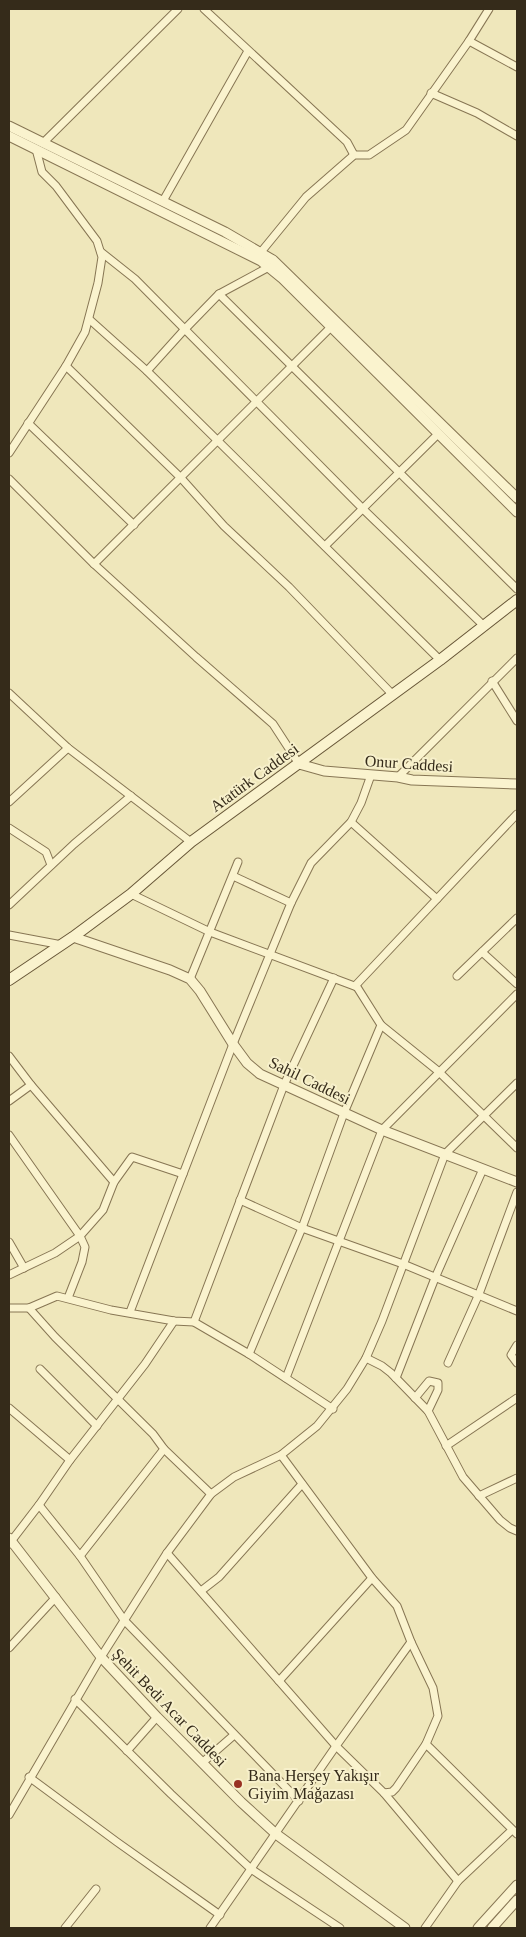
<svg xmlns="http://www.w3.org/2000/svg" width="526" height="1937" viewBox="0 0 526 1937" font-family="'Times New Roman',serif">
  <rect width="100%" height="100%" fill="#efe7bb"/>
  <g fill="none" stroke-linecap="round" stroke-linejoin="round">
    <defs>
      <g id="minor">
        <polyline points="204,9 347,142 354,155"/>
        <polyline points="469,41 517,67"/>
        <polyline points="431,93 477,113 517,136"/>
        <polyline points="43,143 178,9"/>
        <polyline points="163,201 248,51"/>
        <polyline points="101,252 135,279 363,509 483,625"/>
        <polyline points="261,252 306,197 354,155 369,155 406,130 469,41 489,9"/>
        <polyline points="219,294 517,589"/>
        <polyline points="89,319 147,371 440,660"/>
        <polyline points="66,366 181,478 224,526 289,587 393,695"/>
        <polyline points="147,371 184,330 219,294 269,267"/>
        <polyline points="28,423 134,525"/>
        <polyline points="9,453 66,366 85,332 98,283 102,257 97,241 56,186 42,172 36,149"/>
        <polyline points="9,479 94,564 196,657 273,724 299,764"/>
        <polyline points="325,546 438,434"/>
        <polyline points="94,564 331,327"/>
        <polyline points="492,681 517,721"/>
        <polyline points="9,693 68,748 191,842"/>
        <polyline points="398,777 517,658"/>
        <polyline points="9,802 68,748"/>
        <polyline points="351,822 437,899"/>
        <polyline points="9,828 46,852 51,865"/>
        <polyline points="233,876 291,903"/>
        <polyline points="131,894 210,932 357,987 381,1025 438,1071 517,1148"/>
        <polyline points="9,905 74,844 131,796"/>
        <polyline points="9,935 62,945"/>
        <polyline points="482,952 517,984"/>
        <polyline points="457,976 517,918"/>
        <polyline points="190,979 238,862"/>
        <polyline points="355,986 517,814"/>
        <polyline points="9,1056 31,1085 114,1182"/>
        <polyline points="9,1101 31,1085"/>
        <polyline points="9,1135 80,1236 85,1247 82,1262 68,1298"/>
        <polyline points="240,1200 302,1228 403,1264 517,1311"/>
        <polyline points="9,1242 24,1268"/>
        <polyline points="9,1275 55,1253 80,1236 103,1210 114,1182 132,1157 183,1174"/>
        <polyline points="9,1308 29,1308 57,1296 111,1310 174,1321 194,1322 249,1354 333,1409"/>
        <polyline points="29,1308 55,1337 153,1434 164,1449 80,1556"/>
        <polyline points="130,1312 233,1044 291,903 311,863 351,822 361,803 371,775"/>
        <polyline points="194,1322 284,1085 334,978"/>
        <polyline points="517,1345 511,1355 517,1363"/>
        <polyline points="249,1354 302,1228 344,1113 381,1025"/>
        <polyline points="366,1358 382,1366 391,1373 428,1411 463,1477 500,1520 510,1528 517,1531"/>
        <polyline points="448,1363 479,1294 517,1192"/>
        <polyline points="40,1369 97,1426"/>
        <polyline points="286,1378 382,1130 517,994"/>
        <polyline points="396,1378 435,1278 483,1169"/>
        <polyline points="415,1398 429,1381 438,1383 438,1390 428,1411"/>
        <polyline points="9,1408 70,1460"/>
        <polyline points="446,1446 517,1398"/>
        <polyline points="164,1449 211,1494"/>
        <polyline points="479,1496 517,1478"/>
        <polyline points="39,1505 80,1556 124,1620 299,1801"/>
        <polyline points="9,1544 39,1505 70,1460 145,1364 174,1321"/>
        <polyline points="167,1553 336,1746 384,1793 392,1792 396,1788 426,1744 517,1834"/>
        <polyline points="201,1591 219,1577 302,1484"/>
        <polyline points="411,1642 433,1688 438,1716 426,1744"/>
        <polyline points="9,1648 56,1597"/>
        <polyline points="279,1681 372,1578"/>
        <polyline points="75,1699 171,1794 251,1869 340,1928"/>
        <polyline points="127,1751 157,1717"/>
        <polyline points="202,1763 234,1735"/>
        <polyline points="29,1777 117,1842 220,1915"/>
        <polyline points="384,1793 458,1881"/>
        <polyline points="9,1815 101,1657 167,1553 211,1494 234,1477 281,1455 317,1426 347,1389 366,1358 382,1321 445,1154 517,1083"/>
        <polyline points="65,1928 96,1889"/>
        <polyline points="210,1928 336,1746 411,1642 397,1606 372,1578 281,1455"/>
        <polyline points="425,1928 458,1881 512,1830"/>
      </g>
      <g id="tertiary">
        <polyline points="9,126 225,232 273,260 517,498"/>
        <polyline points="9,136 261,261 283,279 517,512"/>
        <polyline points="299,764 324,771 398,777 412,780 517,784"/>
        <polyline points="73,937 170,970 190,979 200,991 233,1044 247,1063 260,1074 382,1130 517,1182"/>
        <polyline points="9,1538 101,1657 157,1717 241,1802 276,1834 405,1928"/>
        <polyline points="478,1928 517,1885"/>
        <polyline points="492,1928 517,1900"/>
      </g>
      <polyline id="secondary" points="9,980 73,937 131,894 191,842 440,660 517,600"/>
    </defs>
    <use href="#minor" stroke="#877654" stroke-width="9"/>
    <use href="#tertiary" stroke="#877654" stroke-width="11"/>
    <use href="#secondary" stroke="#685738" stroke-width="12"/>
    <use href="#minor" stroke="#faf3ce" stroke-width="7"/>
    <use href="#tertiary" stroke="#faf3ce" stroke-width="9"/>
    <use href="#secondary" stroke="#faf3ce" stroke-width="10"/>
  </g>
  <circle fill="#983122" stroke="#f7f0cb" stroke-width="2" cx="238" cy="1784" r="5"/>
  <g text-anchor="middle" stroke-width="4" stroke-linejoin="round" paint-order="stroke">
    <g font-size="16" fill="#352b1a" stroke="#f7f0cb">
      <text transform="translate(409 763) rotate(4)" y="6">Onur Caddesi</text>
      <text transform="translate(254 777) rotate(-36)" y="6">Atatürk Caddesi</text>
      <text transform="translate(310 1080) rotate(26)" y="6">Sahil Caddesi</text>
      <text transform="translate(170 1707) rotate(46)" y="6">Şehit Bedi Acar Caddesi</text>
    </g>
    <g font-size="16" fill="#352b1a" stroke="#f7f0cb" text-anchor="start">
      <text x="248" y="1781">Bana Herşey Yakışır<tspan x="248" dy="18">Giyim Mağazası</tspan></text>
    </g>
  </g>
  <rect width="526" height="1937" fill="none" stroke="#352b1a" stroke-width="20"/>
</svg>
